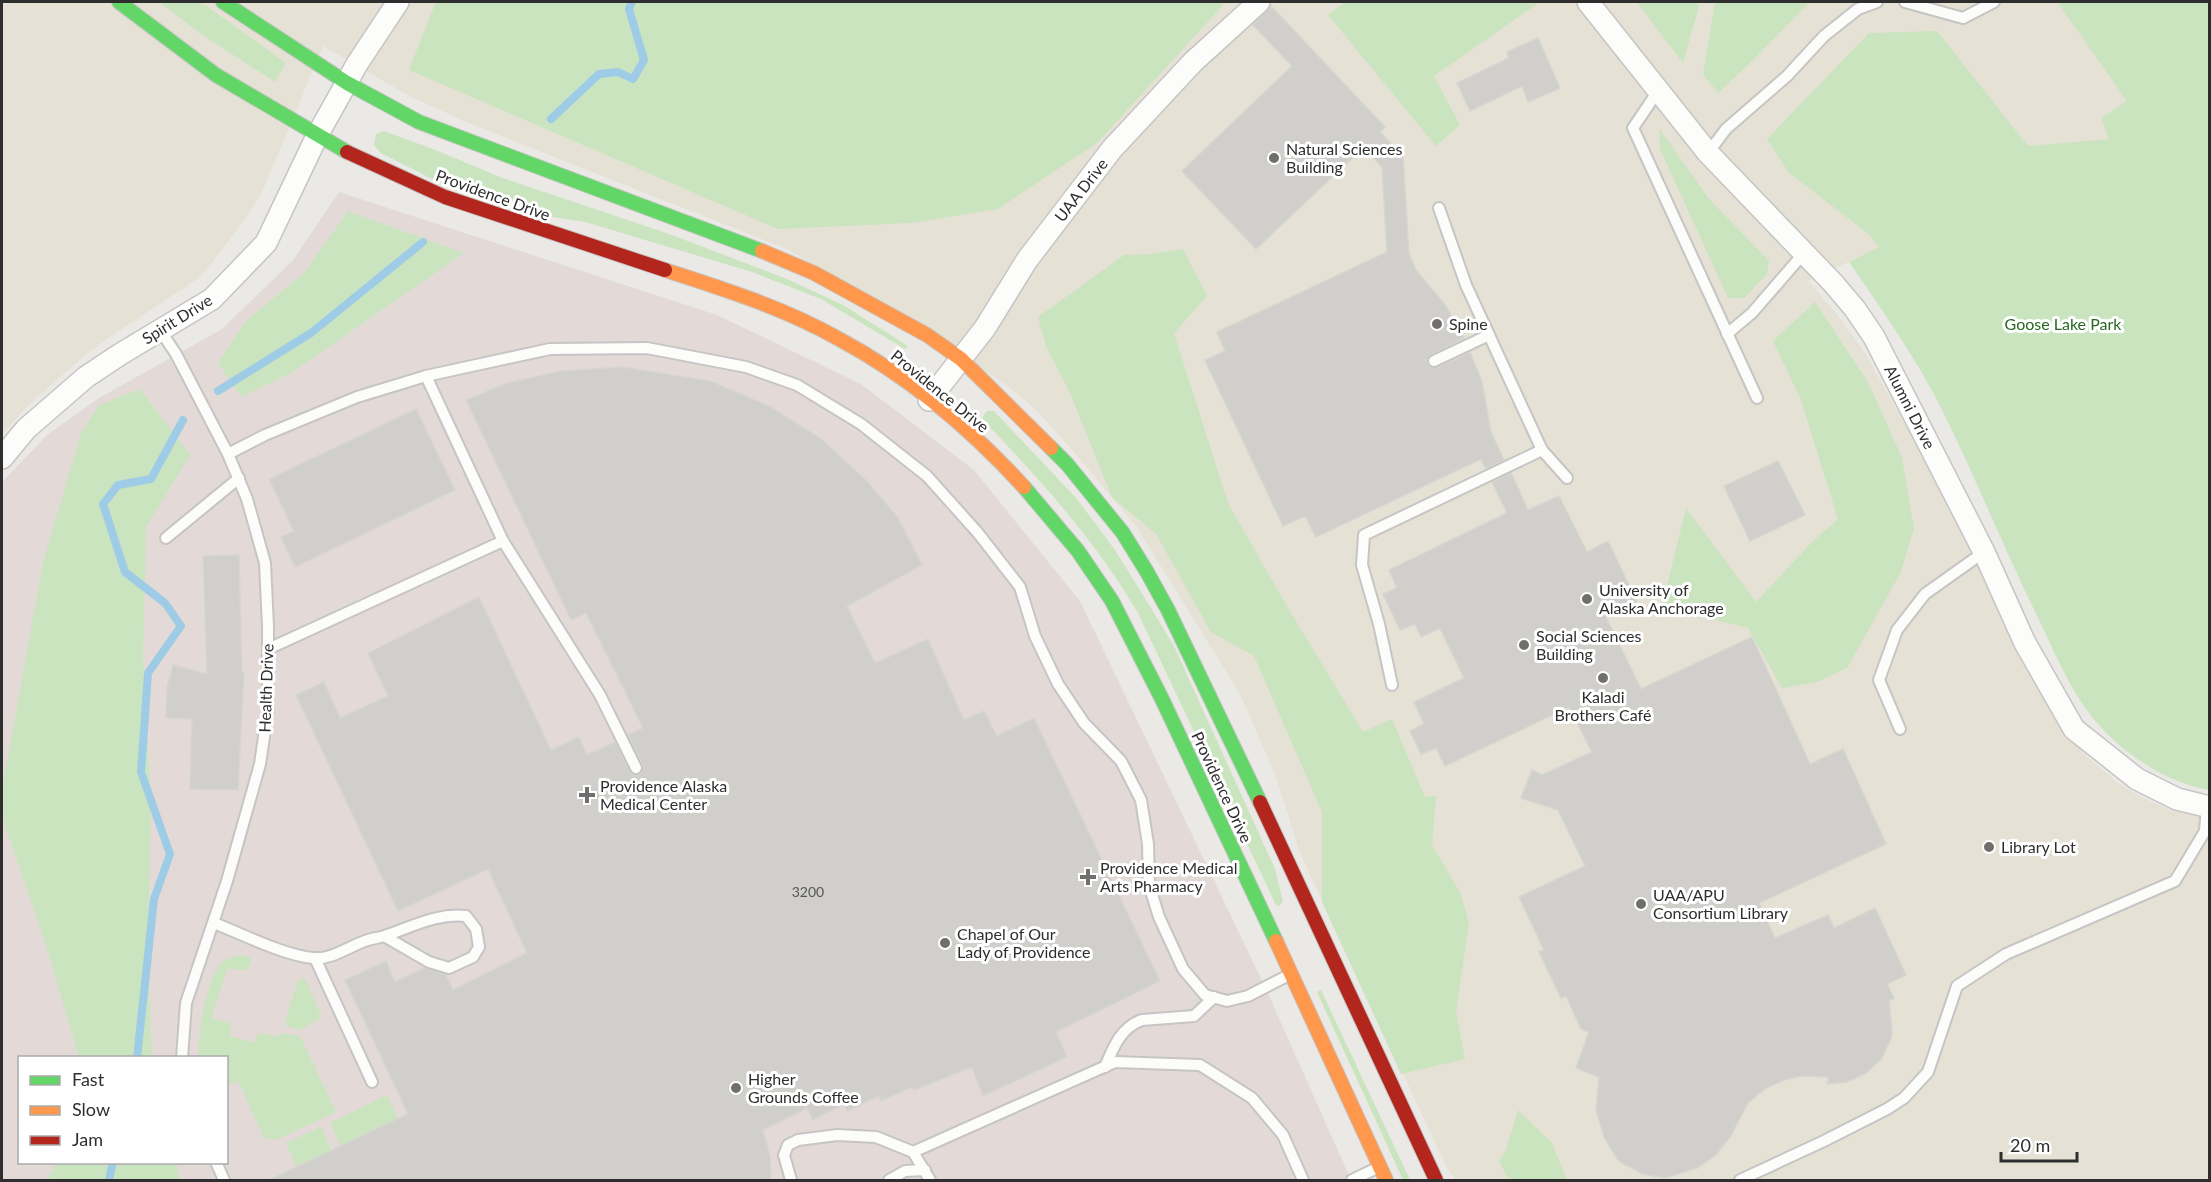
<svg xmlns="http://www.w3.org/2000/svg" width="2211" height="1182" viewBox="0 0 2211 1182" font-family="Lato,sans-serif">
  <rect width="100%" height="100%" fill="#ebe9e5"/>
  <polygon fill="#e5e1d4" points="2,2 2205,2 2199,98 1808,281 1835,312 1867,356 1936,481 2049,708 2069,737 2086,756 2118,783 2143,798 2173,811 2209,819 2209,1180 1456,1180 1447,1168 1300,853 1275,774 1240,694 1136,526 1068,445 1034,408 1004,383 789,250 469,123 411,97 323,46 263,190 249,214 212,263 197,279 181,290 107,339 77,362 31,403 2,434"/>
  <path fill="#e3dad7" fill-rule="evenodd" d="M339,192L717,315L861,384L974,470L1080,601L1266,989L1351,1180H2V482L47,435L99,398L222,329L293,260ZM20,1058H226V1162H20Z"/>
  <g fill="#cbe4c0">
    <polygon points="159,2 201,2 286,63 275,82 198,32"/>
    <polygon points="439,2 1220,2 1223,5 1097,143 998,209 911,223 778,229 409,70 435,4"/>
    <polygon points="1345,2 1540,2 1434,76 1460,125 1436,146 1328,15"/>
    <polygon points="1637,2 1697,2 1699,6 1683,63"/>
    <polygon points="1715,2 1810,2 1749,64 1718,93 1703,74"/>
    <path d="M2059,2H2209V790C2168,783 2126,756 2098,724C2072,695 2057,657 2040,622C2006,553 1977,481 1943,412C1917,359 1882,310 1849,262L1879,247L1870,235L1789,173L1767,139L1869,33L1937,31L2028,146L2109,139L2101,118L2127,101L2060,6Z"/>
    <polygon points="1659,128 1709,199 1769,261 1767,274 1744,298 1728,298 1660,149"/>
    <polygon points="384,131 438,151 500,177 672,235 787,279 843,305 908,346 905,349 821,299 752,272 585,222 520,212 434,180 381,153 374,145 376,134"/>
    <polygon points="348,211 464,253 291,373 241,397 218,363 246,321 305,272"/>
    <polygon points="1183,249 1207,296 1174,333 1228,503 1285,603 1363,732 1392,719 1425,797 1436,796 1432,845 1461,894 1469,924 1456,1011 1465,1059 1401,1074 1322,902 1322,812 1254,656 1211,632 1156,534 1112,497 1070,393 1046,346 1038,317 1124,255 1150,254"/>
    <polygon points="1815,302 1868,382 1902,458 1914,529 1900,574 1847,668 1817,682 1782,688 1748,628 1662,607 1686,508 1756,602 1812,542 1838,519 1801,400 1773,341"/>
    <polygon points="140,389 190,455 146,527 143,659 151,804 148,947 152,1057 79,1057 43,936 4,823 3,785 43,562 81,434 99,405"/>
    <path d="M987,411H994L1077,499L1115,550L1146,600L1174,646L1275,869L1283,902L1279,906L1276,905L1138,613C1094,539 1046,487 988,425L982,418Z"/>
    <path d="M242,955L249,956L251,959V964L244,971L228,968L211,1018L229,1023L231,1029L230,1036L255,1042L257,1035L261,1033L279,1037L281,1033L300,1036L336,1112L276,1140L264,1138L238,1081L227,1086L226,1058L198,1057C198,1035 206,981 220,965C225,958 234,957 242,955Z"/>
    <polygon points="305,978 322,1018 299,1030 284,1025 298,980"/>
    <polygon points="1321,990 1410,1180 1403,1180 1317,992"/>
    <polygon points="387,1095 398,1119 341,1146 330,1123"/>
    <polygon points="1518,1110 1552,1143 1567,1180 1509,1180 1499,1161 1506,1150"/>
    <polygon points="321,1127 331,1150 297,1167 286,1143"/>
    <polygon points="56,1162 177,1163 179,1180 47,1180"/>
  </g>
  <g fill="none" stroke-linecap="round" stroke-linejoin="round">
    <g stroke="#9ecce7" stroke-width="8">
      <polyline points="551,119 599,74 618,72 633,79 644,60 629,9 632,2"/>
      <polyline points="218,391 311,333 423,242"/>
      <polyline points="137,1058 154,899 170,854 141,772 148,673 181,626 165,603 125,572 103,504 118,485 151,479 183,420"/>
      <polyline points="109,1180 113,1162"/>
    </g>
  </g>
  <g fill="#d0cfcb" stroke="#d6d5d1" stroke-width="1.5">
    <polygon points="1271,6 1385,127 1380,132 1403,157 1409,254 1416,270 1446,306 1464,338 1430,355 1427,360 1427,364 1430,367 1437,368 1470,352 1482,382 1491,432 1504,460 1486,469 1481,459 1316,537 1305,516 1283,526 1205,360 1225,351 1217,332 1387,252 1382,167 1364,147 1256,249 1182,171 1292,66 1253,25"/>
    <polygon points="1538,38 1560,88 1528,102 1522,86 1470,111 1457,83 1509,58 1507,52"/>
    <polygon points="623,367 710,381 771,407 820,438 867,481 898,518 922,565 847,606 875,663 928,639 964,720 984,711 997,736 1034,718 1160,981 1056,1032 1067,1057 983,1096 972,1067 914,1090 912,1087 881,1101 879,1096 847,1111 844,1104 813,1120 807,1108 763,1130 770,1156 771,1180 269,1180 408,1114 345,980 386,961 395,982 424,968 446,975 453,990 527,953 488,869 398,911 296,695 324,682 340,718 388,696 368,653 479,597 551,750 579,737 587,755 615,742 631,774 639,775 642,772 643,765 628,735 643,728 586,613 571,620 466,400 508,383 561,371"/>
    <polygon points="416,409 455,490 295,567 281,537 294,531 269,479"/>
    <polygon points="1778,461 1805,515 1750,541 1724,486"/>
    <polygon points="1511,473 1528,510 1559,496 1587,552 1608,541 1637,602 1606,617 1641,689 1752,637 1810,764 1843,749 1886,844 1759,903 1775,938 1828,915 1834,928 1875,908 1906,975 1887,984 1894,998 1889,1001 1892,1030 1891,1039 1881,1059 1866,1073 1847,1082 1827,1084 1829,1077 1801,1076 1784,1080 1766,1088 1748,1103 1730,1137 1716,1155 1697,1168 1665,1178 1643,1174 1624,1164 1617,1159 1604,1137 1596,1110 1599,1077 1576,1068 1589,1032 1581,1029 1566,996 1561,998 1539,952 1544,950 1519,897 1585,866 1558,810 1521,798 1532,770 1542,775 1592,752 1569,707 1445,766 1436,748 1421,754 1410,731 1424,724 1414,702 1464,678 1440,628 1421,637 1415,624 1400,630 1383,594 1397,588 1389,570 1507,513 1492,482"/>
    <polygon points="239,555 242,673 244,673 238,790 190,789 192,719 166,718 167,687 173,665 207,674 203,556"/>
  </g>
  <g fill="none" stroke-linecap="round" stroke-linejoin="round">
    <defs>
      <g id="lane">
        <polyline points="1905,2 1963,18 1994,2"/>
        <polyline points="1658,91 1633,128 1757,398"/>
        <polyline points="1708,153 1726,129 1787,76 1824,36 1858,9 1877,2"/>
        <polyline points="1439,208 1466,285 1542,450 1567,478"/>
        <polyline points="160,330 176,354 228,454 247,499 265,563 268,627 268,710 260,764 227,881 186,1003 182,1058"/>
        <polyline points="1727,334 1752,313 1804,253"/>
        <polyline points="1434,361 1489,335"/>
        <polyline points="228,454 265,435 357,397 426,376 550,349 647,348 746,367 797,385 861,424 927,476 978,533 1020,587 1035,636 1058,684 1084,723 1121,761 1141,800 1148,844 1149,885 1159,917 1183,969 1205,995 1227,1001 1248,996 1289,975"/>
        <polyline points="166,538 239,478"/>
        <polyline points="503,541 600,695 636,768"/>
        <polyline points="268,649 503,541 426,376"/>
        <polyline points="1392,685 1379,624 1362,565 1364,535 1542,450"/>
        <polyline points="1900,729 1879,680 1897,630 1925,594 1984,552"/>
        <path d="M214,923C242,934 283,955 313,958C331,960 348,947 365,941C372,938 380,938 387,935C414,926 437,913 466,916L476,929L479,947L473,957L449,968L429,962L384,936"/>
        <polyline points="315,958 372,1082"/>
        <path d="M1105,1067C1113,1048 1121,1027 1142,1020L1194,1016L1214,997"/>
        <polyline points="913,1152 1115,1062 1200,1065 1252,1098 1283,1135 1303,1180"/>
        <polyline points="216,1162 224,1180"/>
        <polyline points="791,1180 784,1155 788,1145 798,1140 837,1135 876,1137 913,1152 930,1180"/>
        <polyline points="889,1180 905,1171 925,1170"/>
        <polyline points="1352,1180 1377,1168"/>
        <polyline points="1740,1180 1824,1141 1887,1109 1904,1098 1928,1072 1957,986 2006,954 2175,881 2205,831 2207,807"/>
      </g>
      <g id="street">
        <polyline points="1588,2 1708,153 1833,283 1855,309 1874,337 1984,552 2025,643 2074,729 2137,779 2177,799 2210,807"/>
        <polyline points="929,400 985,328 1027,260 1112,149 1193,62 1259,2"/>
        <polyline points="2,458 26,429 86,377 119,355 212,299 266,243 318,134 357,64 398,2"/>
      </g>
      <g id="fast">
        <polyline points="119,2 216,75 347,152"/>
        <polyline points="223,2 347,83 419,122 762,251"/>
        <polyline points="1051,448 1067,464 1123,533 1147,572 1168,610 1260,802"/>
        <polyline points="1024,487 1078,551 1112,601 1162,699 1276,941"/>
      </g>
      <g id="slow">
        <polyline points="762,251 814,273 927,335 961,359 1051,448"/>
        <path d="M665,270C724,289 784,308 839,339C908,376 971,429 1024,487"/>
        <polyline points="1276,941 1386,1180"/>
      </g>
      <g id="jam">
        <polyline points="347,152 445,197 665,270"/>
        <polyline points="1260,802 1436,1180"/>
      </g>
    </defs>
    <use href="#lane" stroke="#c6c5c4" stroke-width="14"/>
    <use href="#street" stroke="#c6c5c4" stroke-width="24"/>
    <use href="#fast" stroke="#c6c5c4" stroke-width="16"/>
    <use href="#slow" stroke="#c6c5c4" stroke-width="16"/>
    <use href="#jam" stroke="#c6c5c4" stroke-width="16"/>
    <use href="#lane" stroke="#fcfcfb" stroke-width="10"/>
    <use href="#street" stroke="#fcfcfb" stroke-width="21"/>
    <use href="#fast" stroke="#63d668" stroke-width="14"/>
    <use href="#slow" stroke="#ff974d" stroke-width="14"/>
    <use href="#jam" stroke="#b3261e" stroke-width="14"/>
  </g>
  <g fill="#706f6e" stroke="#fff" stroke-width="2">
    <circle cx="1274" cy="158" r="6"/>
    <circle cx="1437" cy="324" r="6"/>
    <circle cx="1587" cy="599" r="6"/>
    <circle cx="1524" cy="645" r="6"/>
    <circle cx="1603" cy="678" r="6"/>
    <path d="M584 786h6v6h6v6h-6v6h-6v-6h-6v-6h6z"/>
    <circle cx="1989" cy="847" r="6"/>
    <path d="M1085 868h6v6h6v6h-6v6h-6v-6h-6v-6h6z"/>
    <circle cx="1641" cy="904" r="6"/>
    <circle cx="945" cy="943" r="6"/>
    <circle cx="736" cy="1088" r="6"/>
  </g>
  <g text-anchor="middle" stroke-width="6" stroke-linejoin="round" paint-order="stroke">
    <g font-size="14" fill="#585857">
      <text x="808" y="897">3200</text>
    </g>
    <g font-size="16" fill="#2e2e2e" stroke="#fff" text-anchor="start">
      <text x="1286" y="155">Natural Sciences<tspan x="1286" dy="18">Building</tspan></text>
      <text x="1449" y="330">Spine</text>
      <text x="1599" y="596">University of<tspan x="1599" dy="18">Alaska Anchorage</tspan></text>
      <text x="1536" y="642">Social Sciences<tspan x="1536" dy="18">Building</tspan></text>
      <text x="1603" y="703" text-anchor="middle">Kaladi<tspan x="1603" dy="18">Brothers Café</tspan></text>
      <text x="600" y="792">Providence Alaska<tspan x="600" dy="18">Medical Center</tspan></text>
      <text x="2001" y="853">Library Lot</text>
      <text x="1100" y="874">Providence Medical<tspan x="1100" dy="18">Arts Pharmacy</tspan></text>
      <text x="1653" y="901">UAA/APU<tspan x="1653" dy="18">Consortium Library</tspan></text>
      <text x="957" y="940">Chapel of Our<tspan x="957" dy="18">Lady of Providence</tspan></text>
      <text x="748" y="1085">Higher<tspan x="748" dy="18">Grounds Coffee</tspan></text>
    </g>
    <g font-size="16" fill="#2e2e2e" stroke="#fff">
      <text transform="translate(1081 190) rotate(-52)" y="6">UAA Drive</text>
      <text transform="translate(493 195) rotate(20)" y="6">Providence Drive</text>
      <text transform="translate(177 319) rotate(-32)" y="6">Spirit Drive</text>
      <text transform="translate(940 391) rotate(39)" y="6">Providence Drive</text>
      <text transform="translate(1910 407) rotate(63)" y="6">Alumni Drive</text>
      <text transform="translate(266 688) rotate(-88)" y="6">Health Drive</text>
      <text transform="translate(1222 787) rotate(65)" y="6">Providence Drive</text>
    </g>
    <g font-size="16" fill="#276820" stroke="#fff">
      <text x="2063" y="330">Goose Lake Park</text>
    </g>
  </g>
  <rect width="2211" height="1182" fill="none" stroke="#2e2e2e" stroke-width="6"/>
  <rect x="18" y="1056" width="210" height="108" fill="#ffffff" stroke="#ababab" stroke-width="1.5"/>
  <rect x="30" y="1076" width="30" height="9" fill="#63d668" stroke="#ababab" stroke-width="1.5"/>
  <text x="72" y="1086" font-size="18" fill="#2e2e2e">Fast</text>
  <rect x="30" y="1106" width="30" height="9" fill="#ff974d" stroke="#ababab" stroke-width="1.5"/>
  <text x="72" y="1116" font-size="18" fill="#2e2e2e">Slow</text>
  <rect x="30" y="1136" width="30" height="9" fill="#b3261e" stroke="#ababab" stroke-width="1.5"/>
  <text x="72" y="1146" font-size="18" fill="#2e2e2e">Jam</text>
  <path d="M2001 1152v9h76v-9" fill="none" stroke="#2e2e2e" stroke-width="3"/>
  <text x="2010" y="1152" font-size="18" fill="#2e2e2e" stroke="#ffffff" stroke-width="4.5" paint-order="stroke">20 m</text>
</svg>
